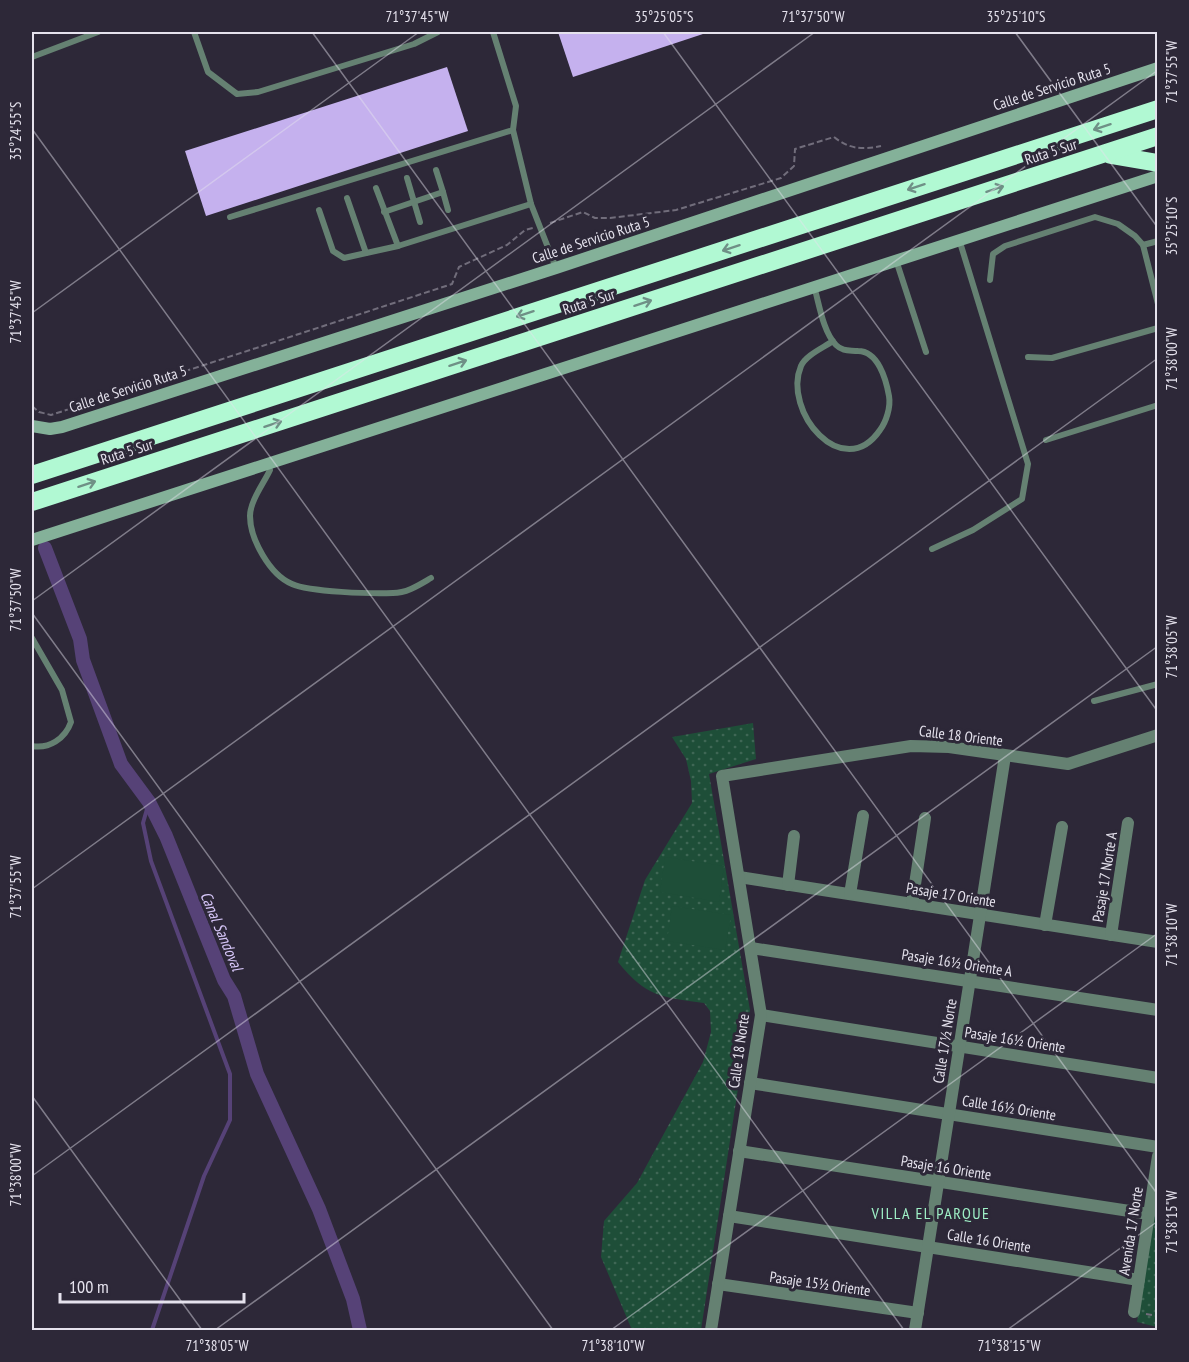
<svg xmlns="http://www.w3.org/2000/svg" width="1189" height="1362" viewBox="0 0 1189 1362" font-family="'PT Sans Narrow',sans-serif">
  <defs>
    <pattern id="grass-dots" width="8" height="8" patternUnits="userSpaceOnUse" patternTransform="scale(1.5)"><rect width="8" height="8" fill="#1e4e38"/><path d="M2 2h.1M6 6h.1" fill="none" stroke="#3f6755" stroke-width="1.8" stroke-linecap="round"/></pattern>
  </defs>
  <rect width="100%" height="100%" fill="#2d2838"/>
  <g fill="url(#grass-dots)">
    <path d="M753,723L756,759L709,774L750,1010L701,1330H632L601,1257L604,1221L637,1183L703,1062L711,1032L710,1011L704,1003C661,997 646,997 618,962L645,880L692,803L691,781L686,759L672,737Z"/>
    <polygon points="1157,1195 1157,1327 1137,1322"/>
  </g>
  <g fill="#1e4e38">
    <polygon points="665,857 724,866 719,902 660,892"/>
    <polygon points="672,906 731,915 725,950 667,941"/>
  </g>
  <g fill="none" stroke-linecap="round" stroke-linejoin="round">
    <polyline stroke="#564277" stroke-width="4" points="149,802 143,823 151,861 230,1074 230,1120 204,1176 152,1330"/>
    <polyline stroke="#564277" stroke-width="14" points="45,548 80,639 83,660 121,764 149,802 166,836 224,980 234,996 257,1074 319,1209 353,1299 360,1330"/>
  </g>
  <g fill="#c5b1ee">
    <polygon points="558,32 709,32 573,77"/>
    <polygon points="447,67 468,131 206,216 185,151"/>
  </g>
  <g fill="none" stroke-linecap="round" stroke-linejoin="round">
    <g stroke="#716d7b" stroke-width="2" stroke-dasharray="6 3" stroke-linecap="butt">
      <path d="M550,223L583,212L595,218H610L676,210L781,178L794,166L795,149L834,137C849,149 862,150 881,146"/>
      <polyline points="32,406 39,412 51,415 452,284 459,267 507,245 525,230 533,228"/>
      <polyline points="1146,1314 1158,1316"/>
    </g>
    <g stroke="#658172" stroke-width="6">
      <polyline points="194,32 208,72 237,94 258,92 414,44 438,32"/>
      <polyline points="493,32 516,106 513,130 531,204 556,268"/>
      <polyline points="32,57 98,32"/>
      <polyline points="436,170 443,192"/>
      <polyline points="407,178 420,222"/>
      <polyline points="376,188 398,246"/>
      <polyline points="347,198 366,253"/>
      <polyline points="319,210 333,251 344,258 398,246 531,204"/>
      <polyline points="384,212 443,192 448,210"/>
      <polyline points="230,217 513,130"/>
      <polyline points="1143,245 1158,241"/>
      <polyline points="896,260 926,352"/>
      <polyline points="990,280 993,254 1005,246 1095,217 1118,224 1135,236 1143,245 1158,304"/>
      <path d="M814,286C819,303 823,332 836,345C843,352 849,350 858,351C878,351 886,379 889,396C891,407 886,422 880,430C843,484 782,411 801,366C806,355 823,348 833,341"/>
      <polyline points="1028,357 1052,358 1158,328"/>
      <polyline points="1046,440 1158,405"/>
      <path d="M268,463L270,470C264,483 250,501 250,516C250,539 270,575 292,584C309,592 373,594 393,593C407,593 419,585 431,578"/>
      <polyline points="932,549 973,530 1022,499 1028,464 959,239"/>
      <path d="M32,638L62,690L71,722C65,739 49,749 32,746"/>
      <polyline points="1094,701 1158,684"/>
    </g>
    <g stroke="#658172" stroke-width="12">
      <polyline points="739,877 1158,942"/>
      <polyline points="788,885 794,836"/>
      <polyline points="850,894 863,816"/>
      <polyline points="912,904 925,818"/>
      <polyline points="1045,925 1062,827"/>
      <polyline points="1111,935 1128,823"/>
      <polyline points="751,948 1158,1010"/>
      <polyline points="761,1015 1158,1078"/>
      <polyline points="750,1083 1158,1147"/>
      <polyline points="739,1151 1149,1214"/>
      <polyline points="729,1216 1139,1280"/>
      <polyline points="718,1284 918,1313"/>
      <polyline points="1134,1312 1158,1156"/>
      <polyline points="711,1330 761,1015 722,776 911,746 949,747 1068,764 1158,735"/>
      <polyline points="915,1330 1005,756"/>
    </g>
    <g stroke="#84b199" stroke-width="12">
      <polyline points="32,426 50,429 62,427 556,268 1158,68"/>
      <polyline points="32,540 1158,176"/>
    </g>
    <g stroke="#b1f9d3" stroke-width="18">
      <polyline points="1111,155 1158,163"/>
      <polyline points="32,475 1158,109"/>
      <polyline points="32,502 1158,136"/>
    </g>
  </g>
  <defs><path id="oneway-shaft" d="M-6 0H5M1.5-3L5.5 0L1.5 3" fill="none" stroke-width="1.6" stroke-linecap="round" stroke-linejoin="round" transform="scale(1.5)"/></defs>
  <g stroke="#6f9086">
    <use href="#oneway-shaft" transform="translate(1102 127) rotate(162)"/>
    <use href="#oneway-shaft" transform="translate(916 187) rotate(162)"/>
    <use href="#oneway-shaft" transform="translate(995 189) rotate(-18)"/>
    <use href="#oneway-shaft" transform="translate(731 248) rotate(162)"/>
    <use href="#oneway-shaft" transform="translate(643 303) rotate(-18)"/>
    <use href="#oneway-shaft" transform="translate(525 314) rotate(162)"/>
    <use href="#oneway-shaft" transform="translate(458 363) rotate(-18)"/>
    <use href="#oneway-shaft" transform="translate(273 424) rotate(-18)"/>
    <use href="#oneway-shaft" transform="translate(87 484) rotate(-18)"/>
  </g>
  <path fill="none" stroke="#e5e2ed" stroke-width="1.5" stroke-opacity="0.45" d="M312,32L1158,1195M663,32L1158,712M1015,32L1158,228M32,129L904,1330M32,313L419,32M32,601L815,32M32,613L553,1330M32,889L1158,70M32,1096L202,1330M32,1176L1158,358M215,1330L1158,646M611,1330L1158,933M1007,1330L1158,1221"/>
  <g text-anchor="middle" stroke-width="6" stroke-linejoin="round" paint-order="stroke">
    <g font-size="15" fill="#e5e2ed" stroke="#2d2838">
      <text transform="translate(1052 87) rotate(-18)" y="5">Calle de Servicio Ruta 5</text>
      <text transform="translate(1051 152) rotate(-18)" y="5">Ruta 5 Sur</text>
      <text transform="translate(591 240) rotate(-18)" y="5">Calle de Servicio Ruta 5</text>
      <text transform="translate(589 302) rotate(-18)" y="5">Ruta 5 Sur</text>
      <text transform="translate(128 389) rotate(-18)" y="5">Calle de Servicio Ruta 5</text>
      <text transform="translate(127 452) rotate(-18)" y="5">Ruta 5 Sur</text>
      <text transform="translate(961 736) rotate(7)" y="5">Calle 18 Oriente</text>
      <text transform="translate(1105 877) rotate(-81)" y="5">Pasaje 17 Norte A</text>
      <text transform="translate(951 895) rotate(9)" y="5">Pasaje 17 Oriente</text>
      <text transform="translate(957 963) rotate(9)" y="5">Pasaje 16½ Oriente A</text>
      <text transform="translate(1015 1040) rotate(9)" y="5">Pasaje 16½ Oriente</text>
      <text transform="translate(945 1041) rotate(-81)" y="5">Calle 17½ Norte</text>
      <text transform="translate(739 1051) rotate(-82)" y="5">Calle 18 Norte</text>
      <text transform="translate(1009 1108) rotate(9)" y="5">Calle 16½ Oriente</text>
      <text transform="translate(946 1168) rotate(9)" y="5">Pasaje 16 Oriente</text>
      <text transform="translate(1131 1231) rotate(-81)" y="5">Avenida 17 Norte</text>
      <text transform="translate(989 1241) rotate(9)" y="5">Calle 16 Oriente</text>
      <text transform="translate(820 1284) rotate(8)" y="5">Pasaje 15½ Oriente</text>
    </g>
    <g font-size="16" font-style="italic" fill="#d6c6f8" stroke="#2d2838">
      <text transform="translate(222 931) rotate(67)" y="6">Canal Sandoval</text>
    </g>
    <g font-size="16" letter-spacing="1.5" fill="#9ff1c7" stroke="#2d2838">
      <text x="931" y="1219">VILLA EL PARQUE</text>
    </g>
  </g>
  <rect width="1189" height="1362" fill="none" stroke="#2d2838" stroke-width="66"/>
  <path d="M60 1293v9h184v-9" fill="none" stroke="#e5e2ed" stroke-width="3"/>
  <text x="69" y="1293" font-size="18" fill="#e5e2ed" stroke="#2d2838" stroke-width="4.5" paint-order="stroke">100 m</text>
  <rect x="33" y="33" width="1123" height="1296" fill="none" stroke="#e5e2ed" stroke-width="2"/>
  <g font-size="15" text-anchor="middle" fill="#e5e2ed">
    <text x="417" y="22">71°37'45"W</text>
    <text x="664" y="22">35°25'05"S</text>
    <text x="813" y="22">71°37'50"W</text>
    <text x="1016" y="22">35°25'10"S</text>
    <text transform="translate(1172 72) rotate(-90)" y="5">71°37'55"W</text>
    <text transform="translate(16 131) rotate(-90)" y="5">35°24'55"S</text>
    <text transform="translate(1172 226) rotate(-90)" y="5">35°25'10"S</text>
    <text transform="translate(16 312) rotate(-90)" y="5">71°37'45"W</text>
    <text transform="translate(1172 359) rotate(-90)" y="5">71°38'00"W</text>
    <text transform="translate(16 600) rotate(-90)" y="5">71°37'50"W</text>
    <text transform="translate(1172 647) rotate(-90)" y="5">71°38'05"W</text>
    <text transform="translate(16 887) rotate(-90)" y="5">71°37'55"W</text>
    <text transform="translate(1172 935) rotate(-90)" y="5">71°38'10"W</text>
    <text transform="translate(16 1175) rotate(-90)" y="5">71°38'00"W</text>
    <text transform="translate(1172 1222) rotate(-90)" y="5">71°38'15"W</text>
    <text x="217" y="1351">71°38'05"W</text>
    <text x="613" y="1351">71°38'10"W</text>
    <text x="1009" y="1351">71°38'15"W</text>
  </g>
</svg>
